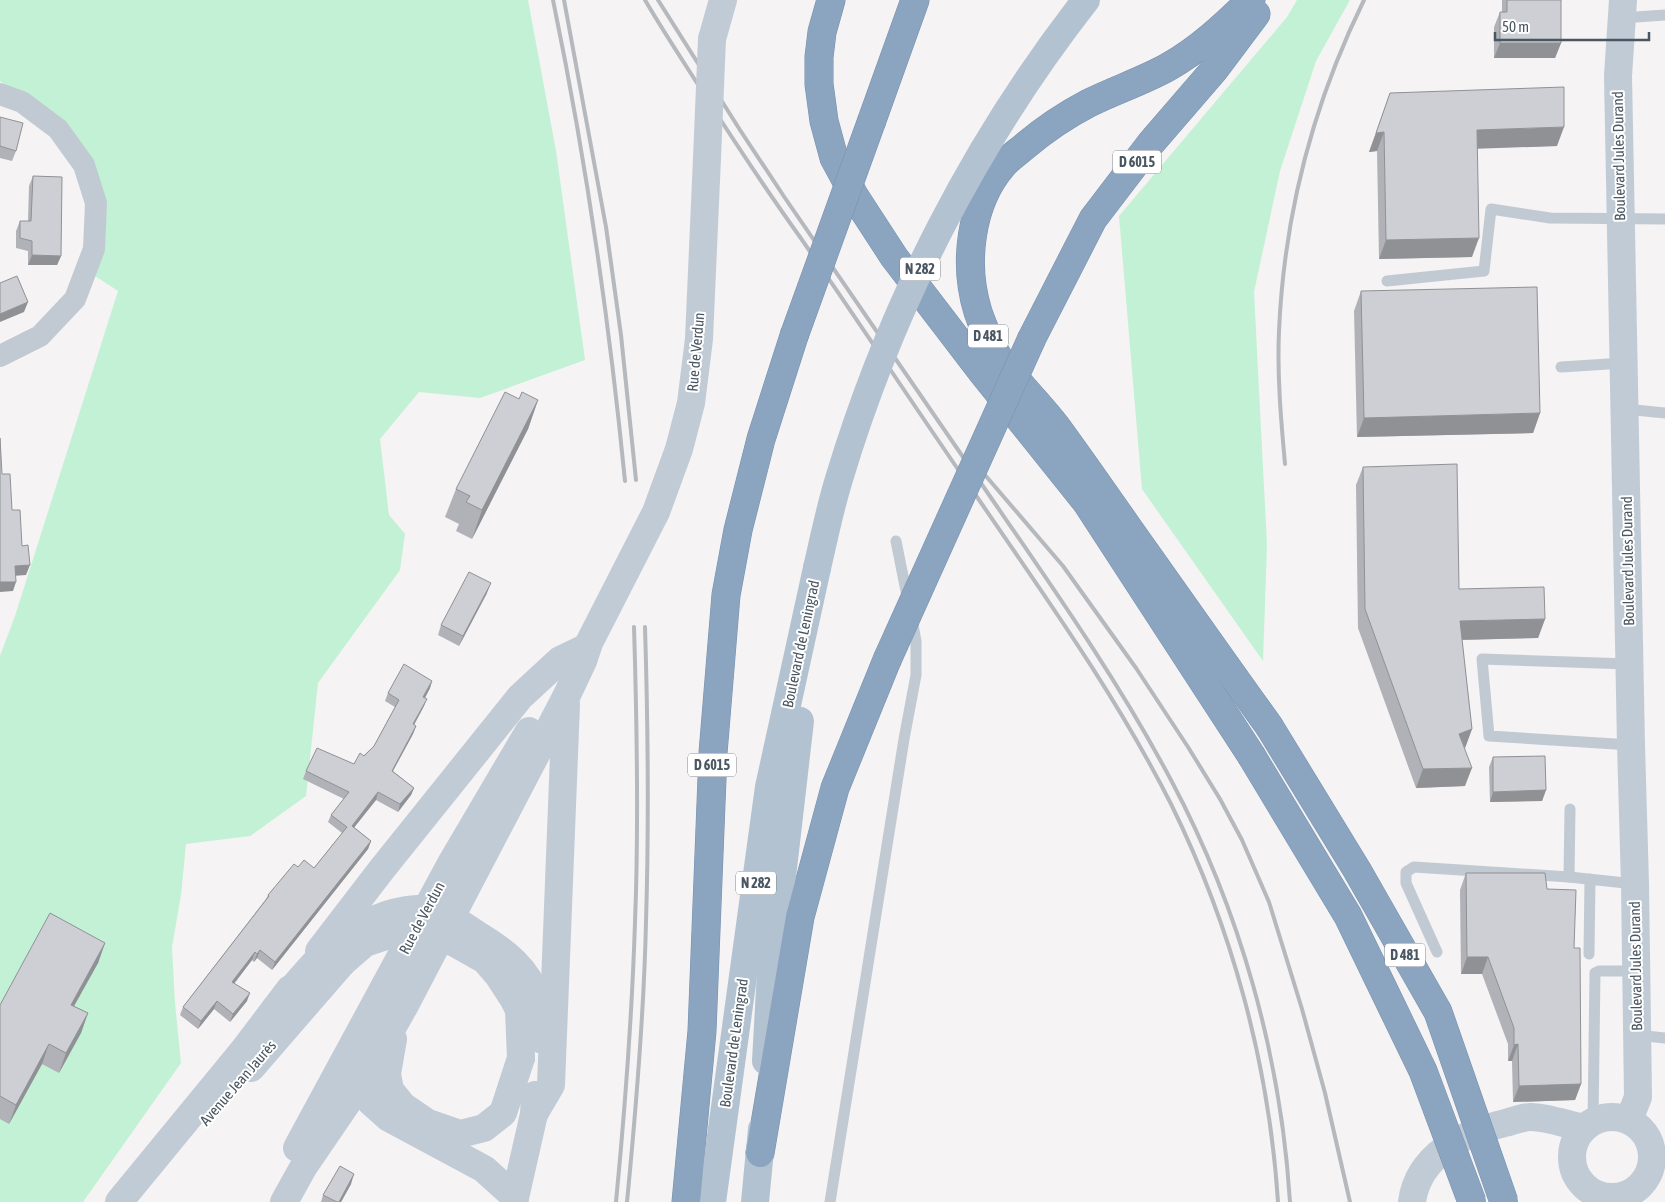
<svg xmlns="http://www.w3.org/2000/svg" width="1665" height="1202" viewBox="0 0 1665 1202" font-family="'Asap Condensed',sans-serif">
  <rect width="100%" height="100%" fill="#f5f3f3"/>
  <g fill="#c3f1d5">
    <polygon points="0,0 528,0 556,151 585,360 480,398 419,392 380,439 389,515 405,534 400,570 318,683 306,796 250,836 186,844 181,895 172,947 175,1003 181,1063 83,1202 0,1202 0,656 15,616 118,291 92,274 97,206 53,122 0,81"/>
    <polygon points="1297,0 1350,0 1316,61 1280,171 1254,292 1267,545 1263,661 1142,489 1119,216 1287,17"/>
  </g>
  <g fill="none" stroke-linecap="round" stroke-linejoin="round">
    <defs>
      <g id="highway">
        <polyline points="831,0 822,32 819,57 819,84 824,121 834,158 855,197 894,257 982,372 1087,503 1251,755"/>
        <path d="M1251,0C1225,25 1200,49 1168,67C1143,81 1115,90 1089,103C1066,115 1045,129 1025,146C1018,152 1009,158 1003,165C970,203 963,264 978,312C984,329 992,349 1003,364C1021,387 1042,407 1059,430C1083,463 1106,496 1129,529C1176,595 1222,661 1269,726"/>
        <polyline points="872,120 915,0"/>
        <polyline points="1032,338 1093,219 1151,143 1214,70 1256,14"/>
        <polyline points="760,1153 800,917 835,788 887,660"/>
        <polyline points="686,1202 702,1031 713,753 726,595 738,530 761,439 794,336"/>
      </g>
    </defs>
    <use href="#highway" stroke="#7690ad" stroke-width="29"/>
    <g stroke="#c1cad2" stroke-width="11">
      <polyline points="1621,18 1665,15"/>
      <polyline points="1387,281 1484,271 1491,209 1550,218 1665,219"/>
      <polyline points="1561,367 1624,363"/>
      <polyline points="1625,409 1665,413"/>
      <polyline points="896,541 908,601"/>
      <polyline points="1629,664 1482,659 1489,736 1631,745"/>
      <polyline points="1569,877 1570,809"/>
      <polyline points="1437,952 1406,883 1406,872 1414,867 1569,877 1635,884"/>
      <polyline points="1589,954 1590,879"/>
      <polyline points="1637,1035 1665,1038"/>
      <polyline points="1593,1122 1595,973 1599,971 1636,971"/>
      <polyline points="1652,1153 1665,1152"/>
      <polyline points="830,1202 904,739 916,675 916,641 912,619"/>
    </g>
    <polyline stroke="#c1cad2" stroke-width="22" points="0,94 22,102 58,129 84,165 96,203 94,249 75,299 40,336 0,356"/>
    <g stroke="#c1cbd6" stroke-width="28">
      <polyline points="1623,0 1618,76 1631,745 1635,884 1638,1097 1629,1120"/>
      <polyline points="712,39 723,0"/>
      <polyline points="319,951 382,869 520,697 560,660 585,648"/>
      <polyline points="393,1039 387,1074 390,1090 403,1106 428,1123 460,1134 484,1128 503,1113 521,1058"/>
      <polyline points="251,1068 342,963"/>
      <polyline points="357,1068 365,1094 371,1102 389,1118 484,1169 515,1197"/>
      <polyline points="534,1114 551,1085 566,704"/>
      <circle cx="1612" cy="1157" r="40"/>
      <polyline points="297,1148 453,860 529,731"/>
      <polyline points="119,1202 243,1051 290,989"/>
      <polyline points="284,1202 304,1166 362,1081 405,1005 566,697 583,661 589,643 656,512 679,449 691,403 699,339 707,158"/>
      <polyline points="514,1202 534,1114 535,1095"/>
      <path d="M1412,1202C1418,1155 1464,1133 1505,1123C1513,1121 1523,1117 1531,1117C1546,1117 1569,1125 1584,1128"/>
    </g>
    <g stroke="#b3c2d1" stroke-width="28">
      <polyline points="766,1061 771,972 800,721"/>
      <polyline points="712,1202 769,787 817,568"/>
      <polyline points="755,1202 762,1129"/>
    </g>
    <use href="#highway" stroke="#8ba5c1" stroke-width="28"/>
    <g stroke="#b5b8bd" stroke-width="4">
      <path d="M553,0C586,159 609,319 625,481"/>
      <polyline points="564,0 606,227 621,335 636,480"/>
      <path d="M645,0C666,36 689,70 711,105C740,150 769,194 800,237C859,322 916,409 975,494C1044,595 1116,695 1171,804C1232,928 1269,1064 1278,1202"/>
      <path d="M658,0L740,130L785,198C856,301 926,403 996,505C1058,595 1120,684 1171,780C1240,910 1281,1056 1290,1202"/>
      <polyline points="973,461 1063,566 1136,668 1188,747 1220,799 1242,840 1269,902 1302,1009 1325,1093 1350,1202"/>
      <path d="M1285,464C1281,420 1277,375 1279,331C1284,216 1313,104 1364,0"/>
      <path d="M616,1202C625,1109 632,1016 635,922C639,824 637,725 634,627"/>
      <path d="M627,1202C636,1109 644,1016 646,922C649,824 648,725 645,627"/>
    </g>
    <defs>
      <g id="highway-bridge">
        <polyline points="794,336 872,120"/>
        <polyline points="887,660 1032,338"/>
        <polyline points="1269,726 1357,870 1438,1012 1504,1202"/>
        <polyline points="1251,755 1348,916 1423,1071 1472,1202"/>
      </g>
    </defs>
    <use href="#highway-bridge" stroke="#7690ad" stroke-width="29" stroke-linecap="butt"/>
    <g stroke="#c1cbd6" stroke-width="28">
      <polyline points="707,158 712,39"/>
      <polyline points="342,963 365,943 392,934 427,934 455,943 485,960 498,975 513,998 519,1010 521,1058"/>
      <path d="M275,1009C309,970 334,932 386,915C399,911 413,908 427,909C444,911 467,928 481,937C504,951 529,970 536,997C540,1010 539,1026 540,1039"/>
    </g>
    <path stroke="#b3c2d1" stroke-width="28" d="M817,568C824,538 830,508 839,479C891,306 975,142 1086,0"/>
    <use href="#highway-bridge" stroke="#8ba5c1" stroke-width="28"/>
  </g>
  <g fill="#b0b2b7">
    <polygon points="1502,0 1561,0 1561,43 1555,58 1494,58 1494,27 1500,12 1502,12"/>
    <polygon points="1390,93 1557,146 1477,148 1472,257 1379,259 1377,151 1369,152"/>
    <polygon points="0,117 16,151 12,161 0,158"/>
    <polygon points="33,176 61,256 57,265 28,265 28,251 16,248 16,231 20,221 28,221 29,186"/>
    <polygon points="1361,291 1540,413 1533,433 1357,437 1354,311"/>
    <polygon points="519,399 538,400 528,429 472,539 456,531 459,524 445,517 456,489"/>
    <polygon points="1363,467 1459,589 1545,619 1538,638 1462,640 1472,729 1465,748 1465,786 1416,788 1358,628 1356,485"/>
    <polygon points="487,593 459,646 438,635 441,625"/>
    <polygon points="432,681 430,688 425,698 424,706 414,725 416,726 413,734 393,771 414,788 411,795 398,812 376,800 354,827 371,841 368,849 272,970 257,958 254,962 252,960 234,984 247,1001 230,1022 214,1009 198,1029 180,1015 183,1007 266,899 268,895 298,867 314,868 342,833 328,822 331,815 344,799 303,779 306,771 354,764 374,746 395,707 385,701 388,693"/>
    <polygon points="1493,757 1546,790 1542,801 1490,802 1489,767"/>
    <polygon points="1466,873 1547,889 1574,948 1581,1084 1575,1100 1513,1102 1512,1061 1508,1061 1508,1044 1482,974 1461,974 1460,890"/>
    <polygon points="105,943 98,963 74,1006 88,1013 81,1033 59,1073 42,1064 9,1124 0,1119 0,1005"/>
    <polygon points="351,1184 341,1202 321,1202 323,1195"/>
  </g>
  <g fill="#909195">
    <polygon points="1500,43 1561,43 1555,58 1494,58"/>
    <polygon points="1564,127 1557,146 1470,149 1477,130"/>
    <polygon points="1384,132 1377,151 1369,152 1376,133"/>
    <polygon points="1479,238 1472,257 1379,259 1386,240"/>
    <polygon points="32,255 61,256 57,265 28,265"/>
    <polygon points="28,302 24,312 0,322 0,314"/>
    <polygon points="538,400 528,429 472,539 482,510"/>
    <polygon points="1540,413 1533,433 1357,437 1364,418"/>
    <polygon points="30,565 26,575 12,576 15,566"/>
    <polygon points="0,582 16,582 13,591 0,592"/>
    <polygon points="491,583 487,593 459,646 463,636"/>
    <polygon points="1545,619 1538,638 1453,640 1460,621"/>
    <polygon points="432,681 430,688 421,705 423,697"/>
    <polygon points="427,699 424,706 410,732 413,724"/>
    <polygon points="416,726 413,734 389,778 392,771"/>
    <polygon points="1472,729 1465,748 1459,734"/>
    <polygon points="1472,768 1465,786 1416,788 1423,769"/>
    <polygon points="414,788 411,795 398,812 400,804"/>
    <polygon points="1546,790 1542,801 1490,802 1493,792"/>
    <polygon points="378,792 376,800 349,834 352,826"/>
    <polygon points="371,841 368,849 272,970 275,962"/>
    <polygon points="105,943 98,963 64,1024 71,1005"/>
    <polygon points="260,950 257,958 254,962 257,954"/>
    <polygon points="255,952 252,960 229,990 232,982"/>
    <polygon points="1467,957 1488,957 1482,974 1461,974"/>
    <polygon points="250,993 247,1001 230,1022 233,1014"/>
    <polygon points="217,1001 214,1009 198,1029 201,1021"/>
    <polygon points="88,1013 81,1033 59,1073 66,1053"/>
    <polygon points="49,1044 42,1064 9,1124 16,1105"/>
    <polygon points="1518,1044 1512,1061 1508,1061 1514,1045"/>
    <polygon points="1581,1084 1575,1100 1513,1102 1519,1086"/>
    <polygon points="354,1174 351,1184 341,1202 339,1202"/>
  </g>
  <g fill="#cdcfd5" stroke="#909195">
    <polygon points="1507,0 1561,0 1561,43 1500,43 1500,12 1507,12"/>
    <polygon points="1564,87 1564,127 1477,130 1479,238 1386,240 1384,132 1376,133 1390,93"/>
    <polygon points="0,117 23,123 16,151 0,146"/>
    <polygon points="33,176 62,177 61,256 32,255 32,241 20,238 20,221 31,221"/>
    <polygon points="17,276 28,302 0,314 0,283"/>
    <polygon points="1537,287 1540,413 1364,418 1361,291"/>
    <polygon points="505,392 519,399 522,392 538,400 482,510 466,502 470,496 456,489"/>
    <polygon points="0,438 2,474 10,474 12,510 20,510 22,546 28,545 30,565 15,566 16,582 0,582"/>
    <polygon points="1457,464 1459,589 1544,587 1545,619 1460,621 1472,729 1459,734 1472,768 1423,769 1365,609 1363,467"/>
    <polygon points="469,572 491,583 463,636 441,625"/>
    <polygon points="404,664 432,681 423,697 427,699 413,724 416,726 392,771 414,788 400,804 378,792 352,826 371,841 275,962 260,950 257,954 255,952 232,982 250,993 233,1014 217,1001 201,1021 183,1007 269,896 268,895 294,864 298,867 304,860 314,868 347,827 331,815 349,792 306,771 317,748 354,764 360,753 364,756 374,746 399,700 388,693"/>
    <polygon points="1545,756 1546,790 1493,792 1493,757"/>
    <polygon points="1466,873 1545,873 1547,889 1576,890 1574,948 1580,948 1581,1084 1519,1086 1518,1044 1514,1045 1514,1028 1488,957 1467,957"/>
    <polygon points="50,913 105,943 71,1005 88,1013 66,1053 49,1044 16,1105 0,1096 0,1005"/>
    <polygon points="340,1166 354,1174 339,1202 337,1202 323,1195"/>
  </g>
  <g text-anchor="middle" stroke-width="4" stroke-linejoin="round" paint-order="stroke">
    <g fill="#fff" stroke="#808990" stroke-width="1">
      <rect x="1113" y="150.5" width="48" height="23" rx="4"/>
      <rect x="900" y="257.5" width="40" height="23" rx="4"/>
      <rect x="968" y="324.5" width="40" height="23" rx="4"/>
      <rect x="688" y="753.5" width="48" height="23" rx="4"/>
      <rect x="736" y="871.5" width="40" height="23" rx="4"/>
      <rect x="1385" y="943.5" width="40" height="23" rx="4"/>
    </g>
    <g font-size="14" font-weight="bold" fill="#4a5661">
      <text x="1137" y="167">D 6015</text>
      <text x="920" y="274">N 282</text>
      <text x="988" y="341">D 481</text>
      <text x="712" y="770">D 6015</text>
      <text x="756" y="888">N 282</text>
      <text x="1405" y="960">D 481</text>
    </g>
    <g font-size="15" fill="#4a5661" stroke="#fff">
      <text transform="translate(1619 156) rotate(-91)" y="5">Boulevard Jules Durand</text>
      <text transform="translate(696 352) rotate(-85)" y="5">Rue de Verdun</text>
      <text transform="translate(1628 561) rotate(-91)" y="5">Boulevard Jules Durand</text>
      <text transform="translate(801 644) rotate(-78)" y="5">Boulevard de Leningrad</text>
      <text transform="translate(422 918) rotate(-62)" y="5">Rue de Verdun</text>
      <text transform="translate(1636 966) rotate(-91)" y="5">Boulevard Jules Durand</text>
      <text transform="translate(734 1043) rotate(-82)" y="5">Boulevard de Leningrad</text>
      <text transform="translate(238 1083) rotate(-49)" y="5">Avenue Jean Jaurès</text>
    </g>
  </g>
  <path d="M1495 32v8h154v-8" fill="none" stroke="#4a5661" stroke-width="2.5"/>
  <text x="1502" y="32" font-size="15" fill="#4a5661" stroke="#ffffff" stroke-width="4" paint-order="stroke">50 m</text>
</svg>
